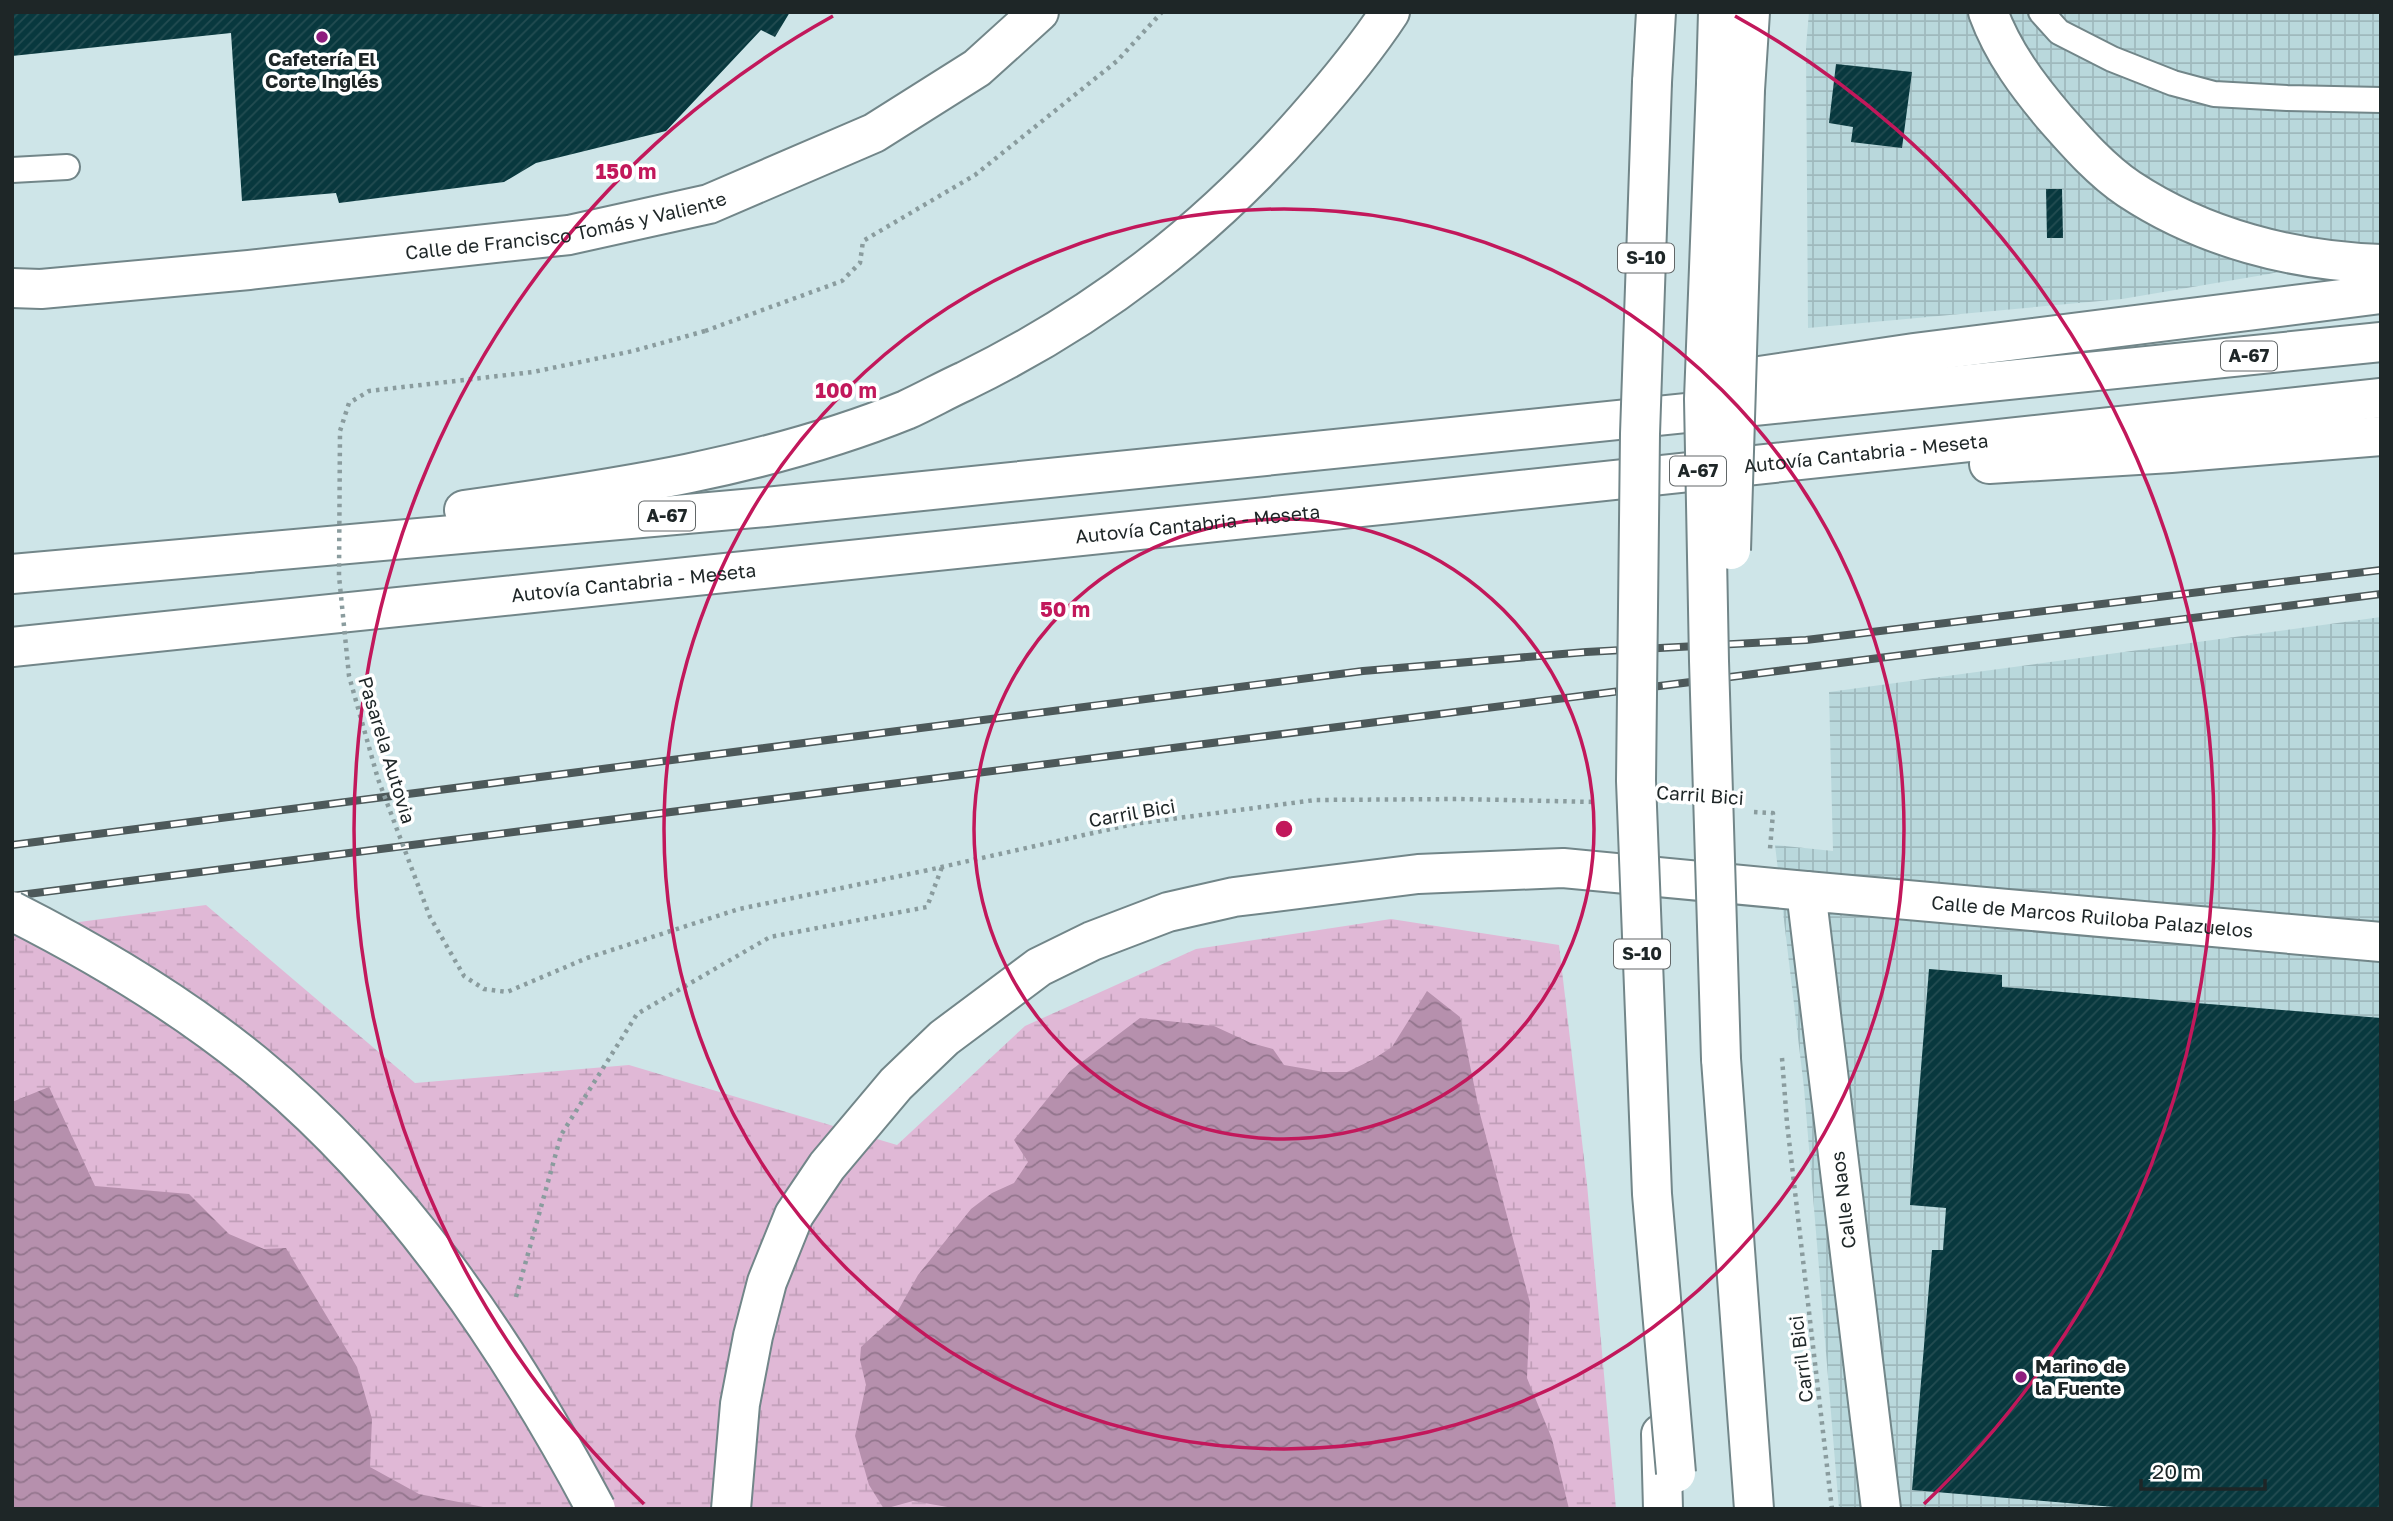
<svg xmlns="http://www.w3.org/2000/svg" width="2393" height="1521" viewBox="0 0 2393 1521" font-family="'Golos Text',sans-serif">
  <defs>
    <pattern id="industrial-grid" width="8" height="8" patternUnits="userSpaceOnUse" patternTransform="scale(1.75)"><rect width="8" height="8" fill="#b9d8dc"/><path d="M0 4h8M4 0v8" fill="none" stroke="#9fb9bd"/></pattern>
    <pattern id="wetland-marsh" width="20" height="14" patternUnits="userSpaceOnUse" patternTransform="scale(1.75)"><rect width="20" height="14" fill="#e0b8d6"/><path d="M1 5h8M5 5V1M11 12h8M15 12V8" fill="none" stroke="#c09eb8"/></pattern>
    <pattern id="water-waves" width="16" height="10" patternUnits="userSpaceOnUse" patternTransform="scale(1.75)"><rect width="16" height="10" fill="#b690ad"/><path d="M0 5q4-4 8 0t8 0" fill="none" stroke="#93758d"/></pattern>
    <pattern id="building-hatch" width="6" height="6" patternUnits="userSpaceOnUse" patternTransform="scale(1.75)"><rect width="6" height="6" fill="#08383e"/><path d="M-1 1l2-2M0 6l6-6M5 7l2-2" fill="none" stroke="#234c51"/></pattern>
  </defs>
  <rect width="100%" height="100%" fill="#cee5e8"/>
  <g fill="url(#industrial-grid)">
    <polygon points="1809,12 2381,12 2381,250 2269,274 2122,299 1808,328 1806,47"/>
    <polygon points="2381,617 2381,1509 1839,1509 1804,1088 1775,845 1833,851 1829,692"/>
  </g>
  <polygon fill="url(#wetland-marsh)" points="206,905 415,1083 629,1065 897,1145 1025,1026 1196,949 1391,919 1559,945 1587,1184 1616,1509 12,1509 12,931"/>
  <g fill="url(#water-waves)">
    <polygon points="1427,991 1460,1017 1480,1114 1530,1303 1527,1378 1552,1439 1569,1509 959,1509 913,1501 884,1509 869,1485 855,1436 866,1385 860,1360 861,1347 895,1316 918,1275 971,1209 992,1193 1014,1183 1028,1162 1014,1140 1070,1071 1140,1018 1214,1026 1251,1043 1273,1049 1284,1065 1324,1072 1347,1072 1372,1060 1392,1047"/>
    <polygon points="49,1087 95,1186 189,1194 229,1234 264,1249 286,1248 357,1367 372,1419 370,1467 419,1494 493,1509 12,1509 12,1102"/>
  </g>
  <g fill="url(#building-hatch)">
    <polygon points="12,12 790,12 775,37 761,30 666,131 536,163 504,182 339,203 336,193 242,201 231,33 12,56"/>
    <polygon points="1836,64 1912,72 1902,148 1851,142 1853,127 1829,123"/>
    <polygon points="2046,189 2062,189 2063,238 2047,238"/>
    <polygon points="1929,969 2002,975 2002,987 2381,1018 2381,1509 2138,1509 1912,1490 1932,1250 1943,1250 1946,1208 1910,1205"/>
  </g>
  <g fill="none" stroke-linecap="round" stroke-linejoin="round">
    <defs>
      <g id="service">
        <polyline points="2041,12 2059,32 2112,59 2173,83 2214,94 2287,98 2381,100"/>
        <polyline points="12,170 67,167"/>
      </g>
      <g id="minor">
        <path id="s1" d="M12,288L41,289L249,270L569,235L709,204L874,133L977,68L1039,12"/>
        <path id="s2" d="M1881,1509L1806,891L2381,942"/>
      </g>
      <g id="motorway">
        <path d="M1988,12C2003,53 2028,86 2056,119C2078,144 2102,171 2129,189C2203,238 2293,261 2381,264"/>
        <polyline points="1652,82 1656,12"/>
        <polyline points="1716,84 1718,12"/>
        <polyline points="1745,90 1750,12"/>
        <polyline points="1705,384 1914,353 2381,294"/>
        <polyline points="1989,464 2171,453 2381,436"/>
        <path d="M464,510C613,489 765,467 906,410C926,401 945,390 965,381C1098,316 1208,231 1306,119C1336,85 1365,50 1390,12"/>
        <polyline points="12,574 766,507 2381,342"/>
        <path id="s3" d="M12,647L1390,504L2381,398"/>
        <polyline points="1721,1059 1754,1509"/>
        <polyline points="1661,1434 1663,1509"/>
        <polyline points="731,1509 740,1404 753,1336 767,1282 794,1215 827,1166 896,1084 944,1038 1039,967 1092,941 1168,912 1234,897 1418,874 1563,868 1806,891"/>
      </g>
    </defs>
    <use href="#service" stroke="#728689" stroke-width="28"/>
    <use href="#minor" stroke="#728689" stroke-width="42"/>
    <use href="#motorway" stroke="#728689" stroke-width="42"/>
    <g stroke="#8a9c9e" stroke-width="4.5" stroke-dasharray="3.5 5" stroke-linecap="butt">
      <polyline points="705,331 842,281 860,263 863,241 975,175 1117,61 1162,12"/>
      <polyline points="1754,812 1773,813 1770,849"/>
      <polyline points="924,871 1133,824 1315,800 1459,799 1596,802"/>
      <polyline points="1782,1058 1787,1123 1832,1509"/>
      <polyline points="516,1297 561,1135 637,1014 770,937 927,907 942,867"/>
    </g>
    <use href="#service" stroke="#fff" stroke-width="24"/>
    <use href="#minor" stroke="#fff" stroke-width="38"/>
    <use href="#motorway" stroke="#fff" stroke-width="38"/>
    <defs>
      <g id="rail">
        <polyline points="12,845 1363,671 1586,652 1806,640 2381,570"/>
        <polyline points="12,896 2381,594"/>
      </g>
    </defs>
    <use href="#rail" stroke="#4d595a" stroke-width="8"/>
    <use href="#rail" stroke="#fff" stroke-width="5" stroke-dasharray="16" stroke-linecap="butt"/>
    <defs>
      <g id="motorway-bridge">
        <polyline points="1652,82 1640,434 1636,781 1652,1194 1676,1473"/>
        <polyline points="1716,84 1704,399 1709,661 1721,1059"/>
        <polyline points="1731,550 1745,90"/>
        <path d="M12,911C97,954 179,1003 253,1063C400,1183 508,1344 596,1509"/>
      </g>
    </defs>
    <use href="#motorway-bridge" stroke="#728689" stroke-width="42" stroke-linecap="butt"/>
    <polyline stroke="#8a9c9e" stroke-width="4.5" stroke-dasharray="3.5 5" stroke-linecap="butt" points="705,331 633,351 533,372 369,391 349,403 340,431 339,576 349,676 378,779 430,917 464,976 484,989 507,992 587,958 739,909 924,871"/>
    <use href="#motorway-bridge" stroke="#fff" stroke-width="38"/>
  </g>
  <g fill="none" stroke="#c2185b" stroke-width="3.5">
    <circle cx="1284" cy="829" r="310"/>
    <circle cx="1284" cy="829" r="620"/>
    <path d="M644 1504A930 930 0 0 1 833 16M1735 16A930 930 0 0 1 1924 1504"/>
  </g>
  <g fill="#8e1d7e" stroke="#fff" stroke-width="2.5">
    <circle cx="322" cy="37" r="7"/>
    <circle cx="2021" cy="1377" r="7"/>
  </g>
  <g text-anchor="middle" stroke-width="7" stroke-linejoin="round" paint-order="stroke">
    <g fill="#fff" stroke="#626768" stroke-width="2">
      <rect x="1618" y="243.5" width="56" height="29" rx="5"/>
      <rect x="2221" y="341.5" width="56" height="29" rx="5"/>
      <rect x="1670" y="456.5" width="56" height="29" rx="5"/>
      <rect x="639" y="501.5" width="56" height="29" rx="5"/>
      <rect x="1614" y="939.5" width="56" height="29" rx="5"/>
    </g>
    <g font-size="18" font-weight="bold" fill="#1e2627">
      <text x="1646" y="264">S-10</text>
      <text x="2249" y="362">A-67</text>
      <text x="1698" y="477">A-67</text>
      <text x="667" y="522">A-67</text>
      <text x="1642" y="960">S-10</text>
    </g>
    <g font-size="19" font-weight="bold" fill="#1e2627" stroke="#fff">
      <text x="322" y="66">Cafetería El<tspan x="322" dy="22">Corte Inglés</tspan></text>
      <text x="2035" y="1373" text-anchor="start">Marino de<tspan x="2035" dy="22">la Fuente</tspan></text>
    </g>
    <g font-size="19" fill="#1e2627" stroke="#fff">
      <text dy="7" stroke="none"><textPath href="#s1" startOffset="558">Calle de Francisco Tomás y Valiente</textPath></text>
      <text dy="7" stroke="none"><textPath href="#s3" startOffset="1864">Autovía Cantabria - Meseta</textPath></text>
      <text dy="7" stroke="none"><textPath href="#s3" startOffset="1192">Autovía Cantabria - Meseta</textPath></text>
      <text dy="7" stroke="none"><textPath href="#s3" startOffset="625">Autovía Cantabria - Meseta</textPath></text>
      <text transform="translate(387 750) rotate(73)" y="7">Pasarela Autovia</text>
      <text transform="translate(1700 795) rotate(4)" y="7">Carril Bici</text>
      <text transform="translate(1132 813) rotate(-10)" y="7">Carril Bici</text>
      <text dy="7" stroke="none"><textPath href="#s2" startOffset="910">Calle de Marcos Ruiloba Palazuelos</textPath></text>
      <text transform="translate(1843 1200) rotate(-97)" y="7">Calle Naos</text>
      <text transform="translate(1801 1359) rotate(-97)" y="7">Carril Bici</text>
    </g>
  </g>
  <circle cx="1284" cy="829" r="10" fill="#c2185b" stroke="#fff" stroke-width="3.5"/>
  <g font-size="21" text-anchor="middle" font-weight="bold" fill="#c2185b" stroke="#fff" stroke-width="7" stroke-linejoin="round" paint-order="stroke">
    <text x="626" y="179">150 m</text>
    <text x="846" y="398">100 m</text>
    <text x="1065" y="617">50 m</text>
  </g>
  <rect width="2393" height="1521" fill="none" stroke="#1e2627" stroke-width="28"/>
  <path d="M2141 1479v10h124v-10" fill="none" stroke="#1e2627" stroke-width="3.5"/>
  <text x="2152" y="1479" font-size="21" fill="#1e2627" stroke="#ffffff" stroke-width="5" paint-order="stroke">20 m</text>
</svg>
